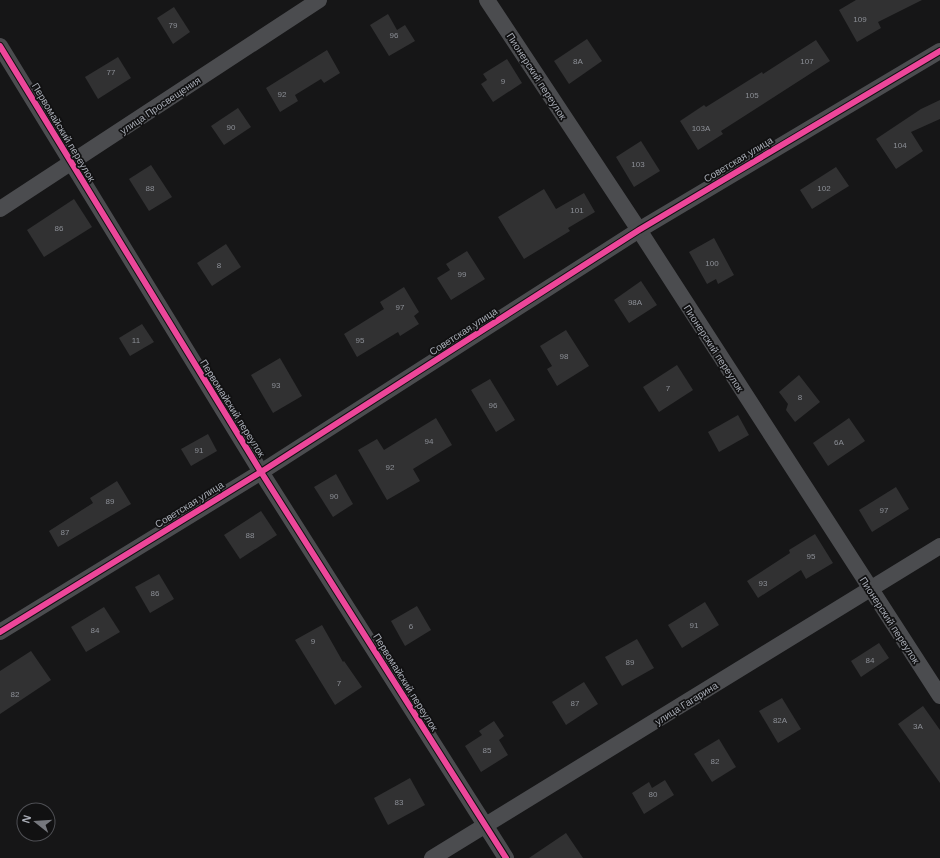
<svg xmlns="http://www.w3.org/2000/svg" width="940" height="858" viewBox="0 0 940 858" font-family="Arial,sans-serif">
  <rect width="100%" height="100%" fill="#161617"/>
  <g fill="#313132">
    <polygon points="856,0 922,0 878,22 881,28 857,42 839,10"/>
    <polygon points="174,7 190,32 173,44 157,18"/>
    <polygon points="388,14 397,30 405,25 415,41 389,56 370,25"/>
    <polygon points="587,39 602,61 569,84 554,61"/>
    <polygon points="816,40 830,61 721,131 723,134 698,150 680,121 704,105 706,107 762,72 763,74"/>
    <polygon points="327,50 340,73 324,83 321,79 295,95 298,101 280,112 266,88"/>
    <polygon points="118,57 131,78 98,99 85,77"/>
    <polygon points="507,59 522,83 493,102 481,84 487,80 483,74"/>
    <polygon points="940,100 940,119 911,132 923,151 896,169 876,139 921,109"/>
    <polygon points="238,108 251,127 224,145 211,126"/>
    <polygon points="641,141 660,171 634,187 616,157"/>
    <polygon points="151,165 172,197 149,211 129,179"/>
    <polygon points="836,167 849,186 812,209 800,190"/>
    <polygon points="544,189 556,209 584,193 595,212 568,228 570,231 524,259 498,217"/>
    <polygon points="74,199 92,227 44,257 27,230"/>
    <polygon points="714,238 734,275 718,284 716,279 707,284 689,252"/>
    <polygon points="226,244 241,267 212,286 197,263"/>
    <polygon points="467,251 485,279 451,300 437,278 450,270 446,264"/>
    <polygon points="641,281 657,305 629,323 614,300"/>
    <polygon points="404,287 419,312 414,316 419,324 400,336 398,332 357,357 344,334 384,309 380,302"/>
    <polygon points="142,324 154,342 130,356 119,338"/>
    <polygon points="566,330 589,366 557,386 547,369 552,366 540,346"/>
    <polygon points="280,358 302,396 273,413 251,375"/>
    <polygon points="677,365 693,390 659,412 643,387"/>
    <polygon points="799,375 820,402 795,422 786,410 788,404 779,392"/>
    <polygon points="490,379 515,420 496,432 471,390"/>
    <polygon points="738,415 749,435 719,452 708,432"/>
    <polygon points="436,418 452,445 413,469 420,481 387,500 358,450 377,439 384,450"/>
    <polygon points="849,418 865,441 828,466 813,443"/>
    <polygon points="208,434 217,451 191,466 181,449"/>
    <polygon points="336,474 353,504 333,517 314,487"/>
    <polygon points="117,481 131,504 58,547 49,531 93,503 90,498"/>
    <polygon points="896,487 909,509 872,532 859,510"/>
    <polygon points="261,511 277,535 240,559 224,535"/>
    <polygon points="815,534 833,563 806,579 801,570 758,598 747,581 790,553 789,550"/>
    <polygon points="159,574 174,599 150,613 135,587"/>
    <polygon points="705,602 719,625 682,648 668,625"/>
    <polygon points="417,606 431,630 405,646 391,621"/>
    <polygon points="104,607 120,632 86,652 71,627"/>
    <polygon points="322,625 343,662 344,661 362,687 335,705 295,640"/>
    <polygon points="637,639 654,668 622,686 605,657"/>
    <polygon points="879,643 889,658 861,677 851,661"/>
    <polygon points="31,651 51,680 0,714 0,671"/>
    <polygon points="584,682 598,704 566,725 552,702"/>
    <polygon points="782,698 801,729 778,743 759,711"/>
    <polygon points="923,706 940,730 940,783 898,724"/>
    <polygon points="494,721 504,736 499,740 508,755 481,772 465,746 482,735 479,731"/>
    <polygon points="719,739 736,767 712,782 694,754"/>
    <polygon points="410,778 425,805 388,825 374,798"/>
    <polygon points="665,780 674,795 644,814 632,793 649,782 652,788"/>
    <polygon points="566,833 583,858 529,858"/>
  </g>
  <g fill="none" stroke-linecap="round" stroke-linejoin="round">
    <g stroke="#4b4c4f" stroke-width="16">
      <polyline points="487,0 639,230 940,696"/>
      <polyline points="0,46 261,472 506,858"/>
      <polyline points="0,209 319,0"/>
      <polyline points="0,632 261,472 639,230 940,51"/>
      <polyline points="432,858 940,546"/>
    </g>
    <defs>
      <g id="cycleway">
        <polyline points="0,46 261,472 506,858"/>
        <polyline points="0,632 261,472 639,230 940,51"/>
      </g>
    </defs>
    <use href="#cycleway" stroke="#111112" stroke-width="8"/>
    <use href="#cycleway" stroke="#ed469a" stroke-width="6"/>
  </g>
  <g text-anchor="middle" stroke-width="3.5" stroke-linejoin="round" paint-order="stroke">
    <g font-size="8" fill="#8b8e95">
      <text x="860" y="22">109</text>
      <text x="173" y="28">79</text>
      <text x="394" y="38">96</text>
      <text x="578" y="64">8А</text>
      <text x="807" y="64">107</text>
      <text x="111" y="75">77</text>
      <text x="503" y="84">9</text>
      <text x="282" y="97">92</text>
      <text x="752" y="98">105</text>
      <text x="231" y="130">90</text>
      <text x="701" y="131">103А</text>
      <text x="900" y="148">104</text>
      <text x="638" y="167">103</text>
      <text x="150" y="191">88</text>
      <text x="824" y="191">102</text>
      <text x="577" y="213">101</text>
      <text x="59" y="231">86</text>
      <text x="712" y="266">100</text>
      <text x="219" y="268">8</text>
      <text x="462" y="277">99</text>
      <text x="635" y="305">98А</text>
      <text x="400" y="310">97</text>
      <text x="136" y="343">11</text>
      <text x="360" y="343">95</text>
      <text x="564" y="359">98</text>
      <text x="276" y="388">93</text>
      <text x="668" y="391">7</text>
      <text x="800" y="400">8</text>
      <text x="493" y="408">96</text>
      <text x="429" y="444">94</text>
      <text x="839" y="445">6А</text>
      <text x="199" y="453">91</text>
      <text x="390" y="470">92</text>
      <text x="334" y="499">90</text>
      <text x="110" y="504">89</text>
      <text x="884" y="513">97</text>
      <text x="65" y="535">87</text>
      <text x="250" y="538">88</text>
      <text x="811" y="559">95</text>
      <text x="763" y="586">93</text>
      <text x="155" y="596">86</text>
      <text x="694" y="628">91</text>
      <text x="411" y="629">6</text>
      <text x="95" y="633">84</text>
      <text x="313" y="644">9</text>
      <text x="870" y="663">84</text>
      <text x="630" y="665">89</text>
      <text x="339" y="686">7</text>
      <text x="15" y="697">82</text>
      <text x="575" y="706">87</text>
      <text x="780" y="723">82А</text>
      <text x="918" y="729">3А</text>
      <text x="487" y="753">85</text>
      <text x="715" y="764">82</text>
      <text x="653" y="797">80</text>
      <text x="399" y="805">83</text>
    </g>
    <g font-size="10" fill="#a9adb6" stroke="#111112">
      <text transform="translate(537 76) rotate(57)" y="4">Пионерский переулок</text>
      <text transform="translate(160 105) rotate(-34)" y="4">улица Просвещения</text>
      <text transform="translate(64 132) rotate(59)" y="4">Первомайский переулок</text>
      <text transform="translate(738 159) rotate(-31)" y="4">Советская улица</text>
      <text transform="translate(463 331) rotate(-33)" y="4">Советская улица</text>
      <text transform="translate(714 348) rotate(57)" y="4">Пионерский переулок</text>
      <text transform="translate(233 408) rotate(58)" y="4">Первомайский переулок</text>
      <text transform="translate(189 504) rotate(-32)" y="4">Советская улица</text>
      <text transform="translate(890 620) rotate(57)" y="4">Пионерский переулок</text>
      <text transform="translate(406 682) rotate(58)" y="4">Первомайский переулок</text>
      <text transform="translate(686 703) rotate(-32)" y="4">улица Гагарина</text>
    </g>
  </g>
  <g transform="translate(36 822) rotate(287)"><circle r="19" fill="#111112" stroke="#4e4f54"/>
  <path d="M0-3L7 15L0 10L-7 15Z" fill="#76787e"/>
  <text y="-6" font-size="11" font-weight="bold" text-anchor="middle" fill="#a9adb6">N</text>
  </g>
</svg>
